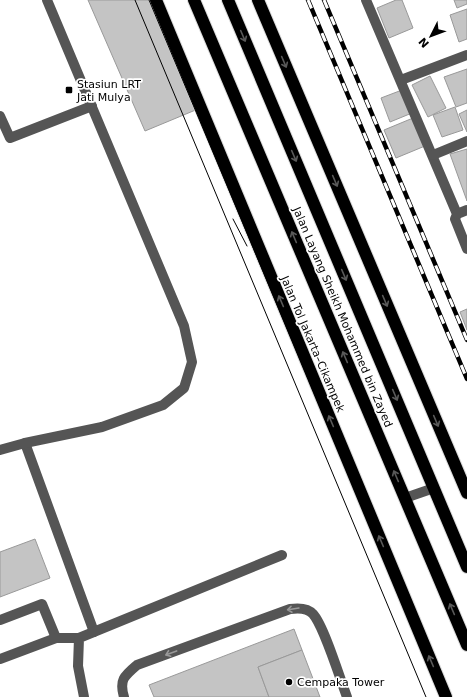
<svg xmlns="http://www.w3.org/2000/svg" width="467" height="697" viewBox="0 0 467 697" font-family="'DejaVu Sans',sans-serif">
  <rect width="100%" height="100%" fill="#fff"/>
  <g fill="#c4c4c4" stroke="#999">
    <polygon points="88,0 152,0 198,109 145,131"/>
    <polygon points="396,0 402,0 413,28 389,38 377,8"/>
    <polygon points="454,0 467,0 467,4 457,8"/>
    <polygon points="467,9 467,39 459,42 450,15"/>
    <polygon points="467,69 467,103 456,107 444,77"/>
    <polygon points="430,76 446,108 428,117 412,85"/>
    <polygon points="402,90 412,113 390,122 381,98"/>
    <polygon points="455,107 463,130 442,137 433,115"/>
    <polygon points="467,110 467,132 459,114"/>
    <polygon points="413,118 425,146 396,158 384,130"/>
    <polygon points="467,149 467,201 450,154"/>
    <polygon points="467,309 467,330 460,312"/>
    <polygon points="35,539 50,578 0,597 0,552"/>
    <polygon points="294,629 302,650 258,667 269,697 154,697 149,685"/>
    <polygon points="302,650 320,697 269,697 258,667"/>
  </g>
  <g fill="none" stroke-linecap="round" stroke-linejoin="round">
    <defs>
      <g id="highway">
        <polyline points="156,0 446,697"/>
        <polyline points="194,0 467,645"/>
        <polyline points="228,0 467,567"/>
        <polyline points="258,0 467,493"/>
      </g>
    </defs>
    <use href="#highway" stroke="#dbdbdb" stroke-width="14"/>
    <g stroke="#555" stroke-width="10">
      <polyline points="366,0 457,214 455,219 467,249"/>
      <polyline points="401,80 467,55"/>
      <polyline points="0,116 10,138 92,106"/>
      <polyline points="433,155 467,141"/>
      <polyline points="457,214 467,210"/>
      <polyline points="25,443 94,632"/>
      <polyline points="0,450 25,443 102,427 163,405 184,388 192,362 184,326 47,0"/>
      <polyline points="405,498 434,488"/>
      <polyline points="0,620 42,604 56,638"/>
      <polyline points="0,659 56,638 79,638"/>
      <polyline points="84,697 78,666 79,638 282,555"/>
      <path d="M124,697C119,680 124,676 137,665L290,609C297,608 307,607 313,614C324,626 340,679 347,697"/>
    </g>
    <use href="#highway" stroke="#000" stroke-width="12"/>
    <g stroke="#000" stroke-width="1">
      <polyline points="135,0 426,697"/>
      <polyline points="149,0 442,697"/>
      <polyline points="233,219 247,246"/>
    </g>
    <defs>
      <g id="rail">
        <polyline points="308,0 467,379"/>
        <polyline points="324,0 467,340"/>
      </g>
    </defs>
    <use href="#rail" stroke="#000" stroke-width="4.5"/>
    <use href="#rail" stroke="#fff" stroke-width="3" stroke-dasharray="9" stroke-linecap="butt"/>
  </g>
  <defs><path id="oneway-shaft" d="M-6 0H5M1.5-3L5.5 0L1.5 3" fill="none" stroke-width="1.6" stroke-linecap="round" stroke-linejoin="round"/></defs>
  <g stroke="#595959">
    <use href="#oneway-shaft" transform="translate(243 36) rotate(67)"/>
    <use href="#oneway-shaft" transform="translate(284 62) rotate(67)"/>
    <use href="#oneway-shaft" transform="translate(294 156) rotate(67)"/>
    <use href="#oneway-shaft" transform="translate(335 181) rotate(67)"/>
    <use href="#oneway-shaft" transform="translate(294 237) rotate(-113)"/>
    <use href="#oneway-shaft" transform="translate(344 275) rotate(67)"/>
    <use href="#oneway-shaft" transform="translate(281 301) rotate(-113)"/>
    <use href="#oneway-shaft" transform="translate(385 301) rotate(67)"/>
    <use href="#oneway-shaft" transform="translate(345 357) rotate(-113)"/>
    <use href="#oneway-shaft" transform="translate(395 395) rotate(67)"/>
    <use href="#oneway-shaft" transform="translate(331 421) rotate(-113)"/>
    <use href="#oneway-shaft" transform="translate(436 421) rotate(67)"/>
    <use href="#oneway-shaft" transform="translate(396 476) rotate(-113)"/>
    <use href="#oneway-shaft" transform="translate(381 541) rotate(-113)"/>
    <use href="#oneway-shaft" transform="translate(452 609) rotate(-113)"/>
    <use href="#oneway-shaft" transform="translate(431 661) rotate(-113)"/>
  </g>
  <g stroke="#999">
    <use href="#oneway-shaft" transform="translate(293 609) rotate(171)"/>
    <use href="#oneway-shaft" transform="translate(171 653) rotate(160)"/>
  </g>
  <g fill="#000" stroke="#fff" stroke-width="1.5">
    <rect x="65" y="86" width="8" height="8" rx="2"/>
    <circle cx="289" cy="682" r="4"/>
  </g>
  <g text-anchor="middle" stroke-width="3.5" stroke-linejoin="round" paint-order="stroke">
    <g font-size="11" fill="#000" stroke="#fff" text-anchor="start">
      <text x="77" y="88">Stasiun LRT<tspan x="77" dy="13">Jati Mulya</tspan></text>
      <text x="297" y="686">Cempaka Tower</text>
    </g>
    <g font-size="11" fill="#000" stroke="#fff">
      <text transform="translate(343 317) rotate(67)" y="4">Jalan Layang Sheikh Mohammed bin Zayed</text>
      <text transform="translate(313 344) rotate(67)" y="4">Jalan Tol Jakarta–Cikampek</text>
    </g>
  </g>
  <g transform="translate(431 36) rotate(228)" stroke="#ffffff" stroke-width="3" paint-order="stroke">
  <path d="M0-3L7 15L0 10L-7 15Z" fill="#000000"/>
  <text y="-6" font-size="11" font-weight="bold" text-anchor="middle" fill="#000000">N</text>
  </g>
</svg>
